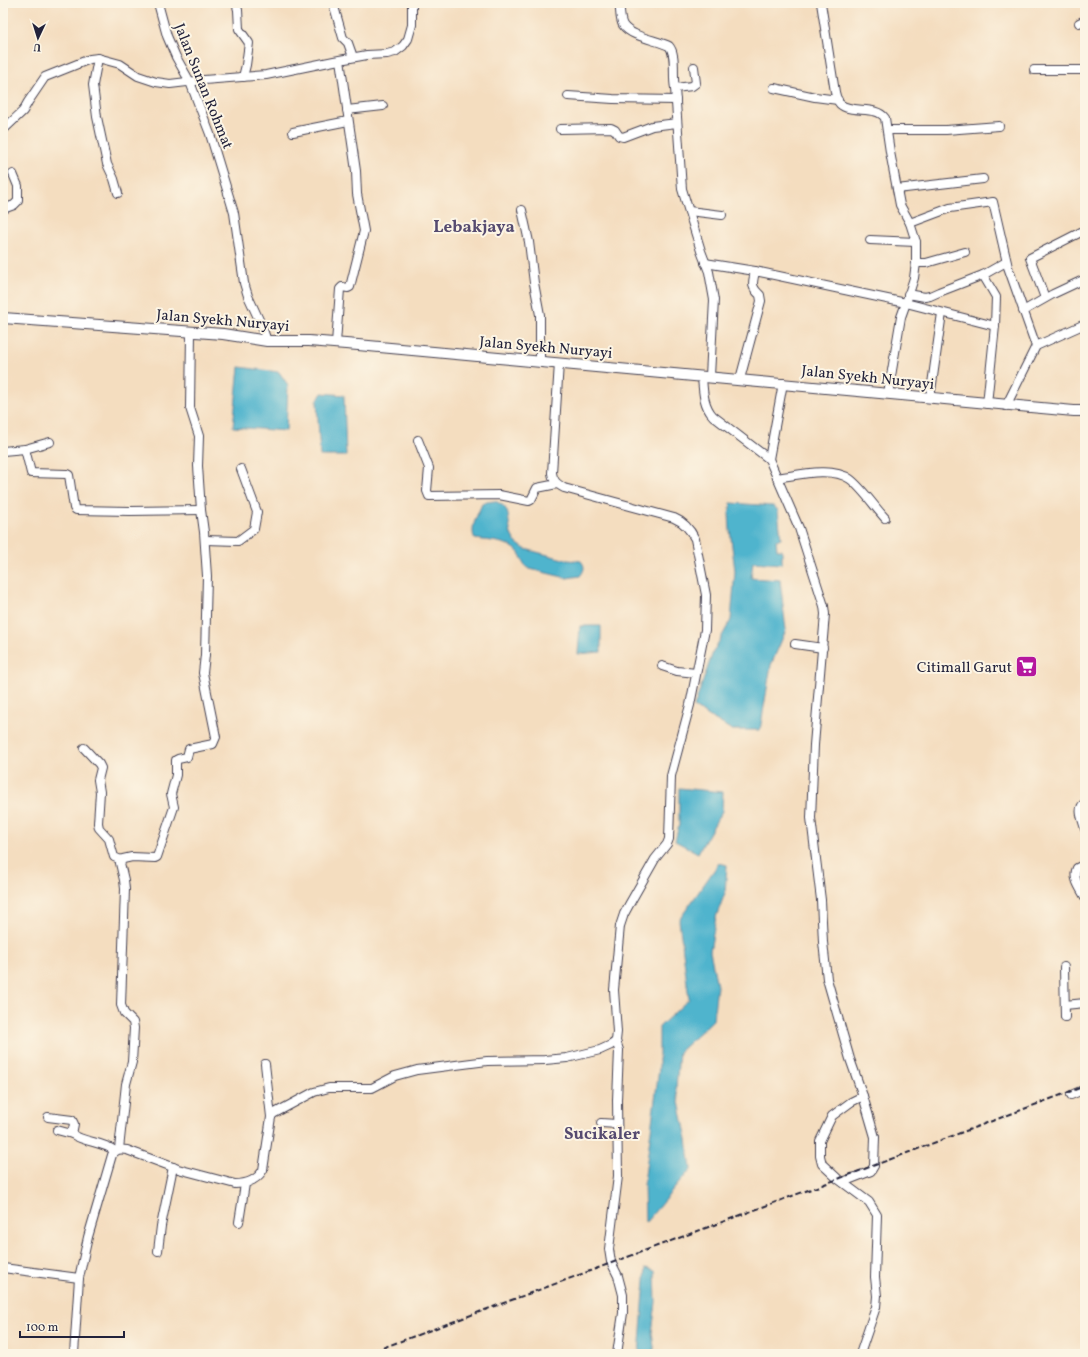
<svg xmlns="http://www.w3.org/2000/svg" width="1088" height="1357" viewBox="0 0 1088 1357" font-family="Vollkorn,serif">
  <rect width="100%" height="100%" fill="#fcf5e5"/>
  <filter id="ink" filterUnits="userSpaceOnUse"><feTurbulence type="fractalNoise" baseFrequency=".025" numOctaves="2"/><feDisplacementMap in="SourceGraphic" scale="8" xChannelSelector="R" yChannelSelector="G"/><feConvolveMatrix kernelMatrix="1 2 1 2 8 2 1 2 1" color-interpolation-filters="sRGB"/></filter>
  <filter id="wash" filterUnits="userSpaceOnUse"><feTurbulence type="fractalNoise" baseFrequency=".012" numOctaves="4" result="noise"/><feDisplacementMap in="SourceGraphic" scale="16" xChannelSelector="R" yChannelSelector="G"/><feGaussianBlur stdDeviation="0.9" result="paint"/><feColorMatrix in="noise" values="0 0 0 0 0 0 0 0 0 0 0 0 0 0 0 0 0 1.4 0 .05"/><feComposite in="paint" operator="in"/></filter>
  <g filter="url(#wash)">
    <rect width="100%" height="100%" fill="#f4ddbf"/>
    <g fill="#4fb4cd" stroke="#386b84">
      <polygon points="239,367 279,372 288,385 286,431 233,427"/>
      <polygon points="322,393 344,395 346,456 320,456 317,401"/>
      <path d="M494,501C515,507 505,525 513,538C515,543 521,546 525,549L567,560L581,561C586,567 584,571 580,576L567,578L530,569L526,567C523,563 522,557 519,553C511,541 489,541 475,539C469,528 478,514 482,504L487,502Z"/>
      <polygon points="731,503 773,506 778,510 781,539 776,540 777,550 782,550 782,564 753,562 751,578 780,580 786,630 771,665 760,730 732,730 694,707 713,652 731,620 735,571 730,530 729,514"/>
      <polygon points="580,626 601,626 601,652 578,654"/>
      <polygon points="679,788 723,792 722,811 698,853 675,841 679,825"/>
      <polygon points="719,863 727,865 725,893 716,917 710,951 717,986 713,1020 679,1052 676,1088 687,1139 691,1169 645,1223 644,1183 659,1069 659,1027 689,999 679,920"/>
      <polygon points="646,1268 655,1271 656,1302 652,1333 655,1354 639,1354"/>
    </g>
  </g>
  <g filter="url(#ink)">
    <g fill="none" stroke-linecap="round" stroke-linejoin="round">
      <defs>
        <g id="minor">
          <polyline points="158,3 167,36 176,57 190,82 210,134 234,213 244,283 248,296 261,324 267,341"/>
          <polyline points="236,3 238,10 239,29 249,43 246,65 243,77"/>
          <polyline points="333,3 343,38 348,43 353,57"/>
          <path d="M619,3C621,10 619,18 623,25C631,37 657,40 669,46C677,55 672,75 675,88L682,189L701,251L709,272L714,300L710,376"/>
          <path d="M821,3L835,92C836,96 837,101 840,104C851,114 876,105 885,118L890,152L900,205L910,223L916,242V263L914,278L906,303L901,317L888,394"/>
          <polyline points="1079,23 1085,20"/>
          <polyline points="98,58 93,85 97,117 107,164 114,179 118,193"/>
          <polyline points="1034,70 1085,70"/>
          <polyline points="675,88 692,86 696,83 694,67"/>
          <polyline points="774,88 815,97 838,100"/>
          <polyline points="568,96 613,99 676,100"/>
          <polyline points="347,110 383,106"/>
          <polyline points="560,129 611,128 615,130 619,136 623,137 652,126 677,123"/>
          <polyline points="3,130 23,111 28,102 45,77 90,59 98,58 120,64 138,76 156,82 170,84 204,80 266,75 334,61 367,55 387,54 395,52 403,46 408,39 412,25 412,3"/>
          <polyline points="887,130 946,130 999,126"/>
          <polyline points="293,132 348,121"/>
          <polyline points="897,189 983,179"/>
          <polyline points="3,209 14,205 18,201 18,186 13,174"/>
          <polyline points="522,210 529,242 534,283 540,315 540,361"/>
          <polyline points="689,211 722,215"/>
          <polyline points="910,223 950,208 993,202 1008,267 1036,346"/>
          <polyline points="870,240 916,242"/>
          <polyline points="705,263 755,271"/>
          <polyline points="916,263 926,263 965,252"/>
          <polyline points="983,275 996,297 995,326 987,404"/>
          <polyline points="908,294 925,297 930,296 939,292 983,275 1006,262"/>
          <polyline points="1045,298 1030,258 1085,230"/>
          <polyline points="1023,311 1053,294 1085,279"/>
          <polyline points="336,343 340,289 342,287 348,288 350,287 364,231 357,194 356,171 340,60"/>
          <path d="M702,376C703,390 703,405 713,416L769,459L799,528L824,606L825,614L814,745L811,818L821,900L823,942L827,979L850,1059L863,1096L851,1102L832,1116L820,1141V1156L822,1164L838,1179L869,1202L877,1215L875,1277L877,1296L876,1307L860,1354"/>
          <path d="M740,379L761,301L760,295C750,286 753,283 755,271L906,303L995,326"/>
          <polyline points="930,398 942,313"/>
          <polyline points="1006,406 1036,346 1085,324"/>
          <polyline points="418,440 429,468 427,491 429,496 499,495 529,501 531,500 537,488 557,484"/>
          <polyline points="25,449 31,473 67,474 69,475 74,508 76,510 130,511 201,510"/>
          <polyline points="3,451 25,449 50,442"/>
          <polyline points="769,459 783,383"/>
          <path d="M777,478C798,475 832,466 850,479C862,488 874,506 885,518"/>
          <polyline points="205,540 238,541 254,529 257,512 241,469"/>
          <polyline points="795,644 823,648"/>
          <polyline points="662,666 677,671 696,673"/>
          <polyline points="84,748 99,764 101,768 98,780 100,792 98,823 99,828 109,839 114,857 121,860"/>
          <path d="M1085,803C1076,808 1083,820 1085,829"/>
          <path d="M1085,864L1077,868C1072,878 1080,888 1085,897"/>
          <polyline points="1064,967 1065,1017"/>
          <polyline points="1065,1005 1085,1003"/>
          <polyline points="616,1041 619,1050 617,1100 618,1176 609,1249 611,1262 618,1276 623,1295 623,1313 617,1354"/>
          <polyline points="265,1064 271,1117"/>
          <polyline points="1071,1095 1085,1089"/>
          <path d="M48,1117L72,1120L74,1124L72,1134C85,1143 102,1141 115,1151"/>
          <polyline points="601,1123 617,1124"/>
          <polyline points="57,1130 72,1134"/>
          <polyline points="119,1149 126,1084 132,1062 134,1028 133,1022 124,1013 121,1005 125,889 124,880 120,863 123,859 132,857 155,858 157,857 174,807 171,794 176,775 176,760 178,759 187,757 189,749 213,744 216,737 203,673 205,655 207,576 204,532 201,510 198,466 199,436 190,408 191,332"/>
          <polyline points="843,1182 871,1171 874,1166 875,1137 863,1096"/>
          <polyline points="239,1222 245,1184"/>
          <polyline points="158,1251 161,1226 173,1167"/>
          <polyline points="3,1268 79,1278"/>
          <path d="M74,1354L79,1278L88,1237L112,1155C116,1149 120,1149 127,1150L178,1169L235,1184C248,1184 257,1180 263,1170L271,1117L273,1114L314,1092L329,1088H372L395,1076L417,1070L487,1061L545,1060L567,1058L600,1050L611,1045L616,1041L617,1032L614,990L620,926L624,914L630,903L655,859L667,844L669,839L671,776L690,705L705,630L706,595L695,539C690,529 684,522 674,518L564,488C557,484 553,481 552,473L559,363"/>
        </g>
        <polyline id="major" points="3,318 223,334 267,341 309,341 358,345 1074,411 1085,411"/>
      </defs>
      <use href="#minor" stroke="#423e4f" stroke-width="10"/>
      <use href="#major" stroke="#423e4f" stroke-width="12"/>
      <use href="#minor" stroke="#fff" stroke-width="8"/>
      <use href="#major" stroke="#fff" stroke-width="10"/>
      <polyline stroke="#22223b" stroke-width="2" stroke-dasharray="6 3" stroke-linecap="butt" points="366,1354 838,1179 1085,1086"/>
    </g>
  </g>
  <defs>
    <symbol id="supermarket-square" viewBox="-11 -11 22 22"><rect x="-9" y="-9" width="18" height="18" rx="4" fill="#b5179e" stroke="#fcf5e5"/><path d="M-6-5.5h2.5l.6 2H6L4.5 2H-2.5L-4.4-4H-6ZM-1.5 3.2a1.3 1.3 0 1 0 .1 0ZM3 3.2a1.3 1.3 0 1 0 .1 0Z" fill="#fff"/></symbol>
  </defs>
  <g fill-rule="evenodd">
    <use href="#supermarket-square" x="1014" y="654" width="25" height="25"/>
  </g>
  <g text-anchor="middle" stroke-width="4" stroke-linejoin="round" paint-order="stroke">
    <g font-size="15" fill="#22223b" stroke="#fcf5e5">
      <text transform="translate(204 86) rotate(68)" y="5">Jalan Sunan Rohmat</text>
      <text transform="translate(223 320) rotate(5)" y="5">Jalan Syekh Nuryayi</text>
      <text transform="translate(546 347) rotate(5)" y="5">Jalan Syekh Nuryayi</text>
      <text transform="translate(868 377) rotate(6)" y="5">Jalan Syekh Nuryayi</text>
    </g>
    <g font-size="15" fill="#22223b" stroke="#fcf5e5" text-anchor="end">
      <text x="1012" y="672">Citimall Garut</text>
    </g>
    <g font-size="17" font-weight="bold" fill="#564b70" stroke="#fcf5e5">
      <text x="474" y="232">Lebakjaya</text>
      <text x="602" y="1139">Sucikaler</text>
    </g>
  </g>
  <rect width="1088" height="1357" fill="none" stroke="#fcf5e5" stroke-width="16"/>
  <g transform="translate(38 38) rotate(184)" stroke="#fcf5e5" stroke-width="3" paint-order="stroke">
  <path d="M0-3L7 15L0 10L-7 15Z" fill="#22223b"/>
  <text y="-6" font-size="11" font-weight="bold" text-anchor="middle" fill="#22223b">U</text>
  </g>
  <path d="M20 1331v6h104v-6" fill="none" stroke="#22223b" stroke-width="2"/>
  <text x="26" y="1331" font-size="12" fill="#22223b" stroke="#fcf5e5" stroke-width="3" paint-order="stroke">100 m</text>
</svg>
